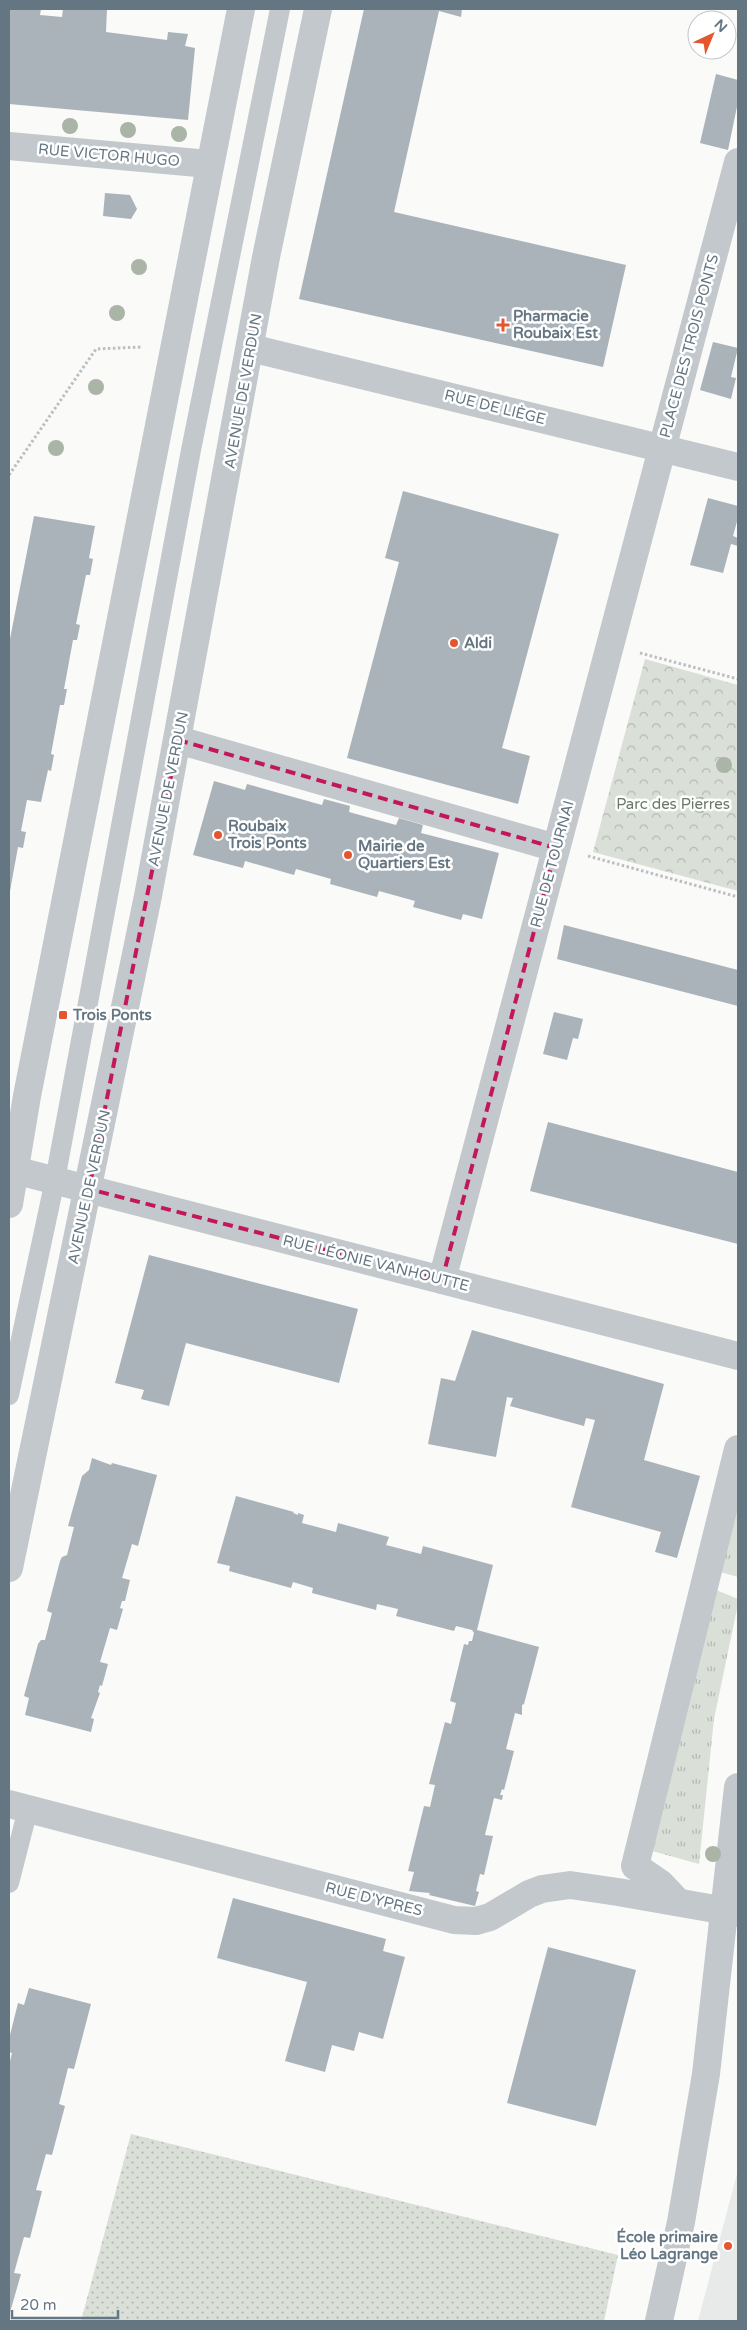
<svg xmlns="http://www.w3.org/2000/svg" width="747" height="2330" viewBox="0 0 747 2330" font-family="'Varela Round',sans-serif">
  <defs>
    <pattern id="grass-tufts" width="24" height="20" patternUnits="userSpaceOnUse" patternTransform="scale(1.25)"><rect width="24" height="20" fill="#dadfd7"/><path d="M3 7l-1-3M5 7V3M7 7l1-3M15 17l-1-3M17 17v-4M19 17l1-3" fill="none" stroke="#b4b9b4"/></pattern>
    <pattern id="park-crowns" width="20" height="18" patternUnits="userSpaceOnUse" patternTransform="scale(1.25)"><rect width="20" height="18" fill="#dadfd7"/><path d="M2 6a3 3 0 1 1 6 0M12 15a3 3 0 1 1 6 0" fill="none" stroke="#b4b9b4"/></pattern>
    <pattern id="garden-dots" width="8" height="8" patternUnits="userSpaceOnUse" patternTransform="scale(1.25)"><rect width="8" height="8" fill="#dadfd7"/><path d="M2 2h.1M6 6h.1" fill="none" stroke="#b4b9b4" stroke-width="1.8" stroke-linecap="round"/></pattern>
  </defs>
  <rect width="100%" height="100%" fill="#fafaf8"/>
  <polygon fill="#e8e9e9" points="738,2170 738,2321 698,2321"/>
  <g fill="url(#grass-tufts)">
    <polygon points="738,1490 738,1577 717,1571"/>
    <polygon points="714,1589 738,1599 738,1604 714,1719 699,1864 645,1849"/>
  </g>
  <polygon fill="url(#park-crowns)" points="645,659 738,685 738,891 593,852"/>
  <polygon fill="url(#garden-dots)" points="131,2134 618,2255 604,2321 81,2321"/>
  <g fill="#aab3b9">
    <polygon points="9,9 41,9 40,15 62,17 63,9 107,9 106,32 167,40 168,32 188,34 185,46 195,48 188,120 9,104"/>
    <polygon points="364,9 462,9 461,17 439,11 394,212 626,265 603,367 299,299"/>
    <polygon points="716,74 738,80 738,102 728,150 700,143"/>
    <polygon points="105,193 130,195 137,209 131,219 103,216"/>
    <polygon points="713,342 738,348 731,377 736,378 731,399 700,390"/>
    <polygon points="403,491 559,534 502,748 530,756 518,804 347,758 399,562 385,558"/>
    <polygon points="708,498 738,506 738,518 733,536 738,538 738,546 731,544 723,573 690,565"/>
    <polygon points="34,516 95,526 89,558 93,559 90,575 86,575 76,624 80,625 77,640 73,640 64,689 67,689 64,705 60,705 51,754 54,755 51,771 48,770 41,802 27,800 21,831 26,832 23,848 18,847 10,891 9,644"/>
    <polygon points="214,781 245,790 247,784 322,805 324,799 350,806 349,812 396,825 399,818 423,825 421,833 499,853 482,919 463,914 461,920 413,907 415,901 379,891 377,897 330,884 331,879 296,869 294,875 245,861 243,868 193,855"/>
    <polygon points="564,925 738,970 738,1006 557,959"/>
    <polygon points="554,1012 583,1019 578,1039 573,1038 567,1060 543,1054"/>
    <polygon points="548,1122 738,1172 738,1244 530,1191"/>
    <polygon points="149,1255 358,1309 339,1383 186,1343 169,1406 141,1399 144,1390 115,1383"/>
    <polygon points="472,1330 664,1384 644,1460 700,1476 677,1558 655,1552 661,1532 571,1507 595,1420 586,1418 584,1426 510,1406 513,1398 507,1397 496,1457 428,1444 441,1378 455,1381"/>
    <polygon points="92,1458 111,1465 112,1463 157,1475 138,1546 132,1544 122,1578 130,1580 125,1601 122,1601 120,1608 123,1609 117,1630 110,1628 100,1662 108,1664 102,1686 100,1685 98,1692 100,1693 91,1718 94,1719 91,1732 25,1715 29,1698 24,1696 38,1644 41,1640 45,1640 52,1613 47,1611 60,1561 62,1557 67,1555 74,1527 68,1526 82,1476 89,1470"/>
    <polygon points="236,1496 294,1512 293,1513 298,1515 298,1513 304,1515 302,1523 336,1532 338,1523 389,1537 386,1545 421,1554 423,1546 493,1565 477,1630 539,1647 524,1704 522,1705 522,1715 515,1713 506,1749 514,1751 504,1790 502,1789 500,1795 503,1795 502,1800 494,1798 485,1835 493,1836 484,1875 480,1874 476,1891 479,1892 475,1906 429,1895 430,1893 409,1891 414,1872 408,1871 424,1806 430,1807 435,1785 429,1784 445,1722 451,1724 456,1703 450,1701 464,1644 468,1645 469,1641 472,1641 474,1633 472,1630 456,1626 454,1631 396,1616 398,1609 377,1604 376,1610 312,1593 313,1588 293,1582 291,1588 229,1571 230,1566 217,1563"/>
    <polygon points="233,1898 386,1939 383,1951 405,1957 383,2039 359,2032 354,2051 332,2045 325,2072 285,2061 307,1982 217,1958"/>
    <polygon points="548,1947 636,1970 596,2126 507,2103"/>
    <polygon points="29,1988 91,2004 74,2069 68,2068 59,2104 65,2106 52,2155 46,2154 36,2190 42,2191 30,2238 24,2237 14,2273 21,2274 9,2316 9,2065 12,2053 9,2052 9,2039 18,2003 24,2005"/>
  </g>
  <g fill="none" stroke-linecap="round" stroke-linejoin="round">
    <g stroke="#bbbfc2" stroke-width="3" stroke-dasharray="2.5 2.5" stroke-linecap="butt">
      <polyline points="9,475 96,349 142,347"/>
      <polyline points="640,653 738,679"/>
      <polyline points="588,856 738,897"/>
    </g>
    <g stroke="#c3c8cc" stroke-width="20">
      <polyline points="9,1395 55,1180 191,450 280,9"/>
      <polyline points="9,1883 28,1809"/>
    </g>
    <g stroke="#c3c8cc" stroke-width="28">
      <polyline points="178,740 556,848"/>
      <polyline points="678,1902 661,1884 635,1866 738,1449"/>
    </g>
    <g stroke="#c3c8cc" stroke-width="28">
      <polyline points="9,146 209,164"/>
      <polyline points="251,348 738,467"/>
      <polyline points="14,1170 738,1356"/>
      <polyline points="442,1280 738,162"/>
      <polyline points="9,1804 454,1920 476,1921 490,1917 529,1894 542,1889 570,1885 618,1892 738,1913"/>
      <polyline points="659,2321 681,2222 706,2074 738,1787"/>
    </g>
    <g stroke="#c3c8cc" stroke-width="28">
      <polyline points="9,1204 27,1096 241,9"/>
      <polyline points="9,1568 148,896 266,257 318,9"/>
    </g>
  </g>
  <g fill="#aab4a7">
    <circle cx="70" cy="126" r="8"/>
    <circle cx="128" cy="130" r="8"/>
    <circle cx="179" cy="134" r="8"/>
    <circle cx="139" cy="267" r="8"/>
    <circle cx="117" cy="313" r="8"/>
    <circle cx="96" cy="387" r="8"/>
    <circle cx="56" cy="448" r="8"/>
    <circle cx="724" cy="765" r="8"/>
    <circle cx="700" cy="805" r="8"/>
    <circle cx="713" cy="1854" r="8"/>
  </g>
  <path fill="none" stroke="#c2185b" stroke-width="4" stroke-dasharray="10 6" stroke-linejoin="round" d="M178,740L556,848L442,1280L89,1189Z"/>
  <g fill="#e4572e" stroke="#fff" stroke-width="2">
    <path d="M500.5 317.5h5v5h5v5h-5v5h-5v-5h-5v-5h5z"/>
    <circle cx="454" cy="643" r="5"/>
    <circle cx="218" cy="835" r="5"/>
    <circle cx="348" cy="855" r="5"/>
    <rect x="58" y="1010" width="10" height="10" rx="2.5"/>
    <circle cx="728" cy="2246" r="5"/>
  </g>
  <g text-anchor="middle" stroke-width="5" stroke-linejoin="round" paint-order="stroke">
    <g font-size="15" fill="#657683" stroke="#fff">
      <text transform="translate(109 155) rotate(5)" y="5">RUE VICTOR HUGO</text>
      <text transform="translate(689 346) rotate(-75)" y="5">PLACE DES TROIS PONTS</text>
      <text transform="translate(243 391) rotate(-80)" y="5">AVENUE DE VERDUN</text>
      <text transform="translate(495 407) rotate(14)" y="5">RUE DE LIÈGE</text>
      <text transform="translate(168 789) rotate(-79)" y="5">AVENUE DE VERDUN</text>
      <text transform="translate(552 864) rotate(-75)" y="5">RUE DE TOURNAI</text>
      <text transform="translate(89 1187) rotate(-78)" y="5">AVENUE DE VERDUN</text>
      <text transform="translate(376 1263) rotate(14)" y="5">RUE LÉONIE VANHOUTTE</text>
      <text transform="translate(374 1899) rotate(14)" y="5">RUE D'YPRES</text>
    </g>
    <g font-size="15" font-weight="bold" fill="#657683" stroke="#fff" text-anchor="start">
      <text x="513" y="321">Pharmacie<tspan x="513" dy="17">Roubaix Est</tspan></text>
      <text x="464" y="648">Aldi</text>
      <text x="228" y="831">Roubaix<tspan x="228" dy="17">Trois Ponts</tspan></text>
      <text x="358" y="851">Mairie de<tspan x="358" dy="17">Quartiers Est</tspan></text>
      <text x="73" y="1020">Trois Ponts</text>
      <text x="718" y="2242" text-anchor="end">École primaire<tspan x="718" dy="17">Léo Lagrange</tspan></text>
    </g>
    <g font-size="15" fill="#687a64" stroke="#fff">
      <text x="673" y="809">Parc des Pierres</text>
    </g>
  </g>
  <rect width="747" height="2330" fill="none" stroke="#657683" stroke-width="20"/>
  <g transform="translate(712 35) rotate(44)"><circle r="24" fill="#ffffff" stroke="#c1c8cd"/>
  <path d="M0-4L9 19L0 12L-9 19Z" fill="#e4572e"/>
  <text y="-8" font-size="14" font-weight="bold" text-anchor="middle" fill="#657683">N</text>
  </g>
  <path d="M12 2310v8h106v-8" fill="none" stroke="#657683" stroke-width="2.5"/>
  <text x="20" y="2310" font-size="15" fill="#657683" stroke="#ffffff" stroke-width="4" paint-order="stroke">20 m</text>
</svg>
